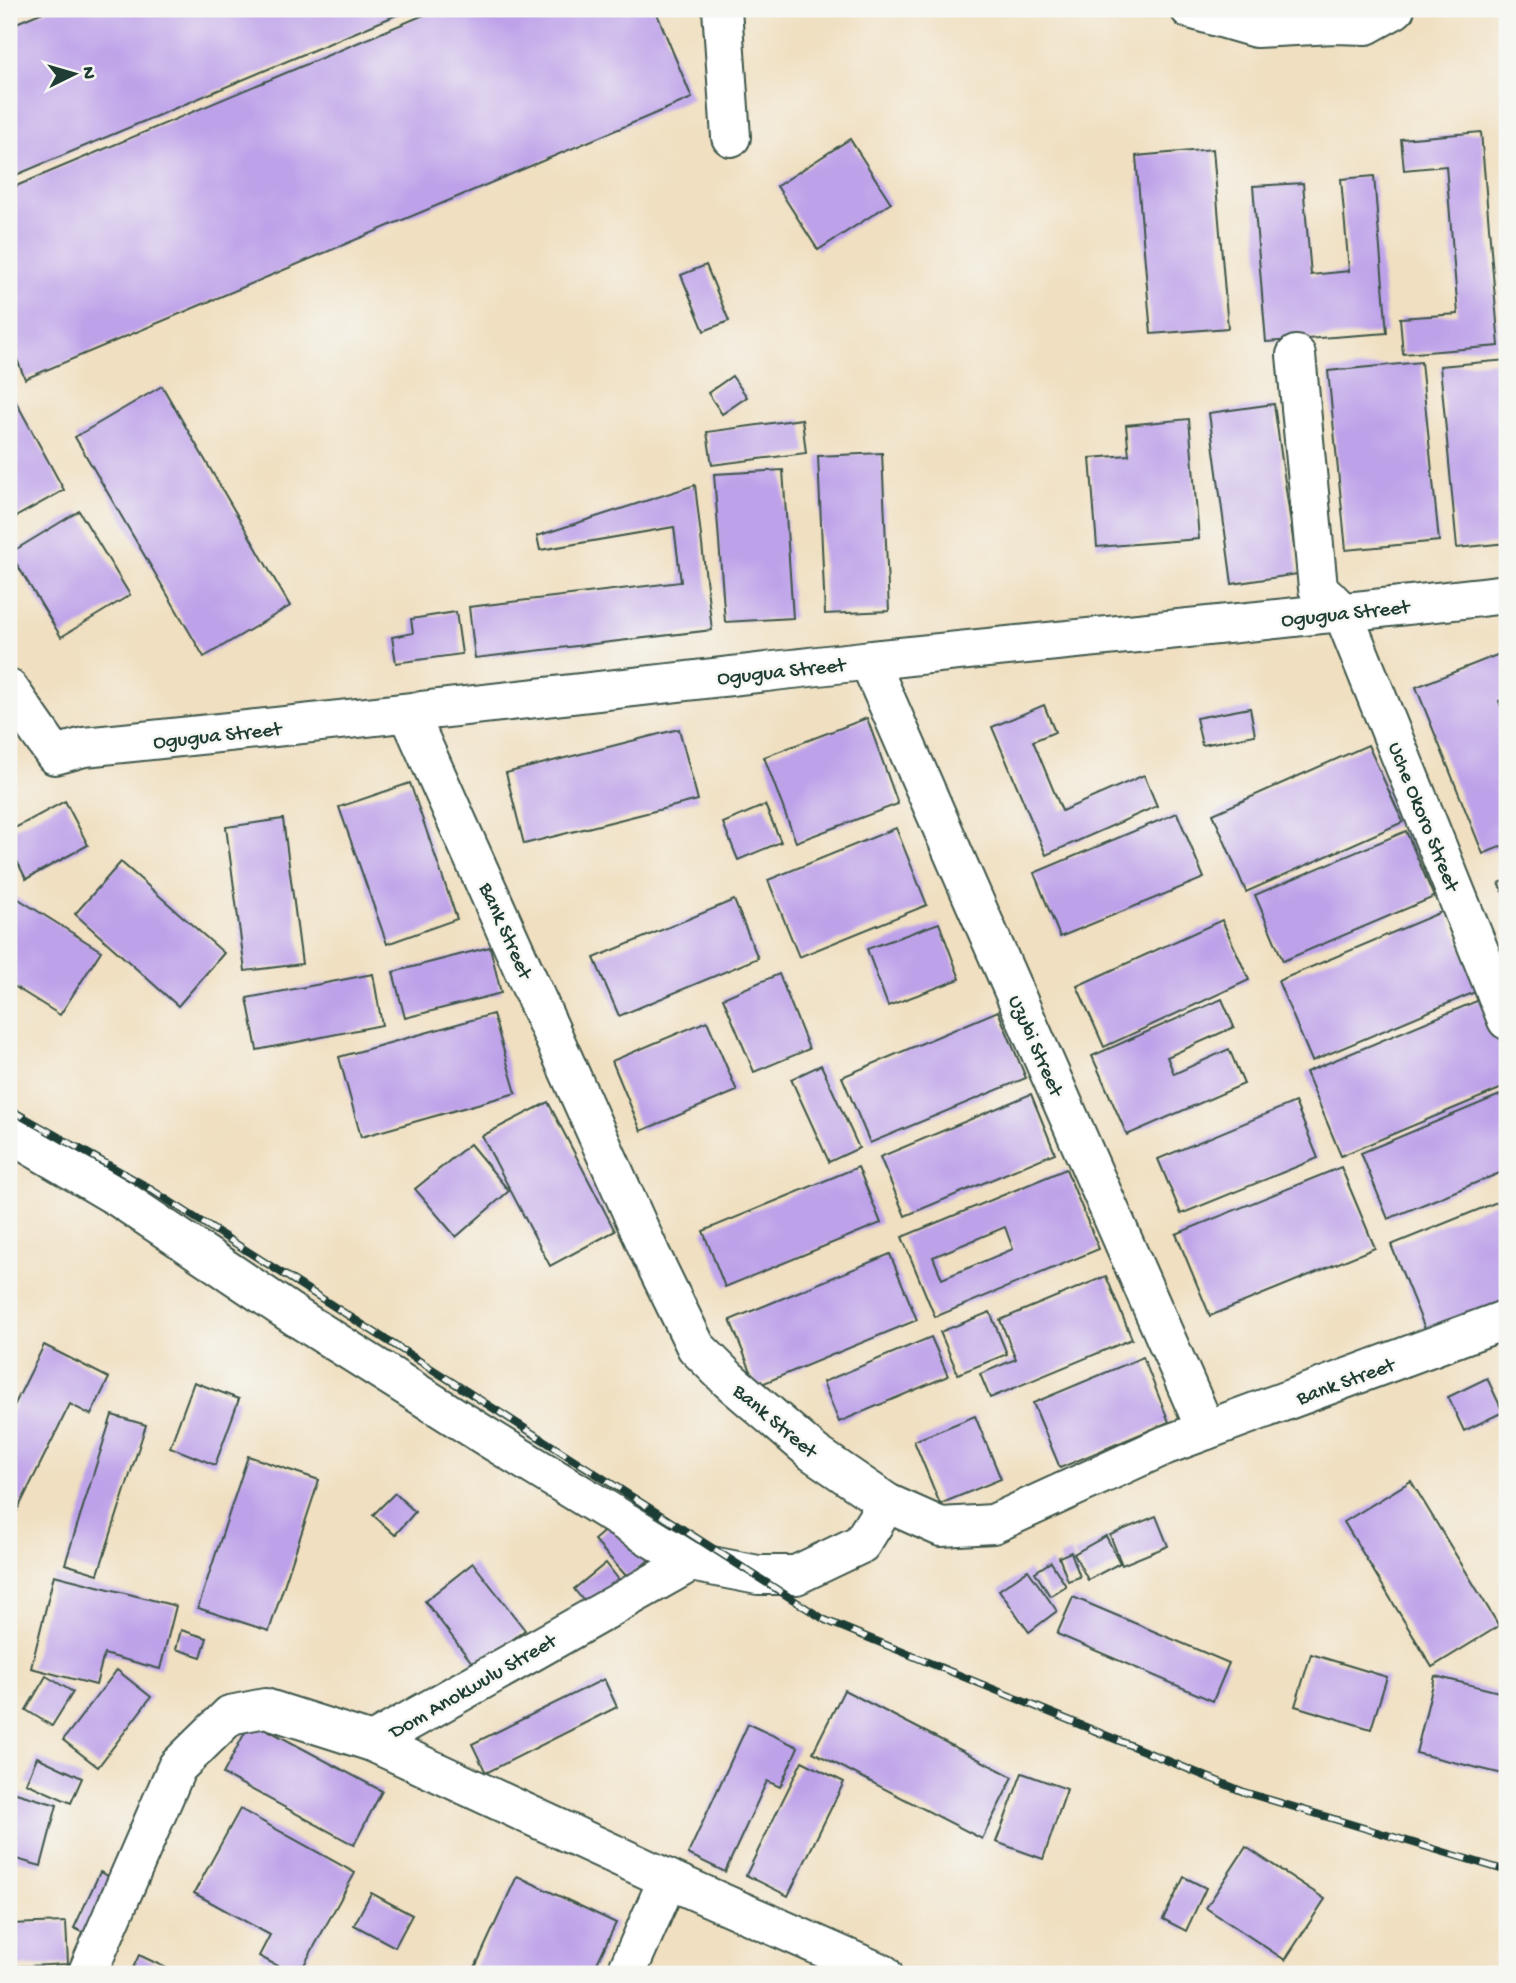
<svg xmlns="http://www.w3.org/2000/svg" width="1516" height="1983" viewBox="0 0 1516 1983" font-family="'Gochi Hand',sans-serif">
  <rect width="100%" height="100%" fill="#f6f6f2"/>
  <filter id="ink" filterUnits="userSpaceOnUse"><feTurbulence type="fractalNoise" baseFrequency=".0143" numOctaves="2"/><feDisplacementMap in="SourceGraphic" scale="14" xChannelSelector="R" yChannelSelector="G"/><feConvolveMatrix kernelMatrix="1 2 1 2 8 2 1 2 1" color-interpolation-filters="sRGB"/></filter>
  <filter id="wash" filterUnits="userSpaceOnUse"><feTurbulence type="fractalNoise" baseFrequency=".00686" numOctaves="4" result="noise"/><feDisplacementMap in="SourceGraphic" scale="28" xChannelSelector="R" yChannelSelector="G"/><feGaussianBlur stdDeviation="1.57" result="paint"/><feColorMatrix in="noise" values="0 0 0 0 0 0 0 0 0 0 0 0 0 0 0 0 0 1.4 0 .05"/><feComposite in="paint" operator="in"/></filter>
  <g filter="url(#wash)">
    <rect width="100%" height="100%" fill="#f0dfc0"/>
    <g id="blocks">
      <g fill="#bea2e9" fill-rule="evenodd">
        <polygon points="50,9 411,9 9,178 9,26"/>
        <polygon points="438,9 655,9 692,98 25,379 9,340 9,189"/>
        <polygon points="1481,132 1499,346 1403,354 1400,318 1458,314 1446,166 1404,170 1401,139"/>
        <polygon points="850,139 891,203 818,250 777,186"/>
        <polygon points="1213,149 1228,328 1151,334 1136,156"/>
        <polygon points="1374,176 1387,333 1266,342 1253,186 1303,183 1311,275 1349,271 1341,179"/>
        <polygon points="706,265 729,321 704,331 681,275"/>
        <polygon points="1507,360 1507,543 1457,548 1440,366"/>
        <polygon points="1421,362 1439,541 1346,550 1328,371"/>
        <polygon points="732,376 747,397 722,414 708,393"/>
        <polygon points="162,386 290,606 204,657 75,437"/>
        <polygon points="9,389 64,490 10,520 9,517"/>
        <polygon points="1274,404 1298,574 1232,584 1209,413"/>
        <polygon points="802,419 806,453 712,465 707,432"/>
        <polygon points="1189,419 1199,539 1097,547 1090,458 1129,455 1126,425"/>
        <polygon points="882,453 889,611 825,614 818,456"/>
        <polygon points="783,470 793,618 725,622 714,474"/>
        <polygon points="695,485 712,630 475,658 469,607 681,582 674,527 540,550 537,536"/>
        <polygon points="79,511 130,595 61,637 10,553"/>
        <polygon points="456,612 462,654 396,663 392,637 413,633 411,619"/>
        <polygon points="1507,651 1507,697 1499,701 1507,721 1507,844 1483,854 1416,687"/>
        <polygon points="1044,705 1055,732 1033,741 1062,811 1144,775 1157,806 1046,855 992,727"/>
        <polygon points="1250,708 1255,735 1202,745 1196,718"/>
        <polygon points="867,718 898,804 796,842 764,757"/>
        <polygon points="679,729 698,800 524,844 506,773"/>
        <polygon points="1368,745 1403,822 1246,892 1213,814"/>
        <polygon points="410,783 457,919 387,944 339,807"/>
        <polygon points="65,801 88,845 26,879 9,845 9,831"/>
        <polygon points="765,805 781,842 738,860 723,823"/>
        <polygon points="1177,813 1204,878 1060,937 1034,873"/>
        <polygon points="283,819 302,964 245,971 226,827"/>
        <polygon points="896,828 927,905 799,957 768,880"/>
        <polygon points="1406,831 1434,897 1283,961 1255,895"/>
        <polygon points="121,862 224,953 178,1006 75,914"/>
        <polygon points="1507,880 1507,902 1499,883"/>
        <polygon points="9,893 101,951 60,1015 9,983"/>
        <polygon points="734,900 758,958 619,1016 594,958"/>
        <polygon points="1446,910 1480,990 1312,1061 1278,981"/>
        <polygon points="1222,920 1249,980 1104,1047 1077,986"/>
        <polygon points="939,923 960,979 888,1006 867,949"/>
        <polygon points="490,947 501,993 405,1018 393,972"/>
        <polygon points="373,974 382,1025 257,1050 247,998"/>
        <polygon points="779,974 809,1049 754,1072 723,998"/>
        <polygon points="1484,998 1507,1055 1507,1086 1341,1156 1306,1072"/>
        <polygon points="1222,999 1234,1027 1167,1057 1174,1074 1229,1049 1244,1084 1127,1135 1092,1056"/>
        <polygon points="998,1011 1026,1078 870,1143 842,1077"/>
        <polygon points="493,1014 516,1093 361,1137 339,1057"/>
        <polygon points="707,1021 737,1091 641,1131 612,1061"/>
        <polygon points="821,1065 859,1148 829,1162 791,1079"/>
        <polygon points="1507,1092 1507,1170 1388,1219 1361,1153"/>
        <polygon points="1031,1094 1055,1153 905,1216 880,1157"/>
        <polygon points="548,1102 615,1231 550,1266 482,1136"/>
        <polygon points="1295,1102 1318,1158 1181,1214 1158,1159"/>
        <polygon points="470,1144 509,1191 456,1237 415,1189"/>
        <polygon points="858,1167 881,1223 725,1287 703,1231"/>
        <polygon points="1341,1167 1375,1248 1210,1316 1176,1234"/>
        <path d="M1066,1169L1099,1249L935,1317L902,1237ZM1005,1227L1013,1249L942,1279L933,1257Z"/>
        <polygon points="1507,1198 1507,1304 1428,1336 1391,1245"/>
        <polygon points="890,1254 917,1320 757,1386 730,1320"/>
        <polygon points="1106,1276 1132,1339 990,1398 980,1374 1016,1359 1000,1320"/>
        <polygon points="990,1312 1007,1354 958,1374 940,1332"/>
        <polygon points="931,1337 948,1376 839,1422 823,1382"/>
        <polygon points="44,1345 109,1378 91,1415 70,1404 9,1527 9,1416"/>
        <polygon points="1143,1357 1169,1422 1060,1468 1033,1403"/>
        <polygon points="1487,1378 1503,1412 1464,1431 1448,1397"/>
        <polygon points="194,1382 239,1399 215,1465 170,1447"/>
        <polygon points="112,1415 146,1425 98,1574 65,1564"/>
        <polygon points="975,1416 1001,1479 940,1504 914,1441"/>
        <polygon points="248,1456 319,1480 269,1631 198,1608"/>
        <polygon points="1411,1481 1499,1626 1432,1667 1344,1522"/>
        <polygon points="395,1493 415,1512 395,1535 373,1515"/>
        <polygon points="1156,1516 1168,1546 1122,1565 1110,1535"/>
        <polygon points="615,1522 649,1560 628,1578 594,1540"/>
        <polygon points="1106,1536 1120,1563 1088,1580 1074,1554"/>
        <polygon points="1071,1552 1080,1577 1068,1581 1059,1557"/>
        <polygon points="1051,1562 1066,1586 1050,1596 1035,1572"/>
        <polygon points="473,1563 525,1630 476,1668 425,1601"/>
        <polygon points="606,1563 626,1589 594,1614 574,1589"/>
        <polygon points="1028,1570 1057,1611 1029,1632 999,1590"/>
        <polygon points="54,1575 176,1606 160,1669 104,1654 96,1685 31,1668"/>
        <polygon points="1073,1597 1229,1663 1213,1701 1057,1634"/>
        <polygon points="181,1630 207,1638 201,1657 176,1649"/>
        <polygon points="1311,1654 1387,1677 1371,1729 1295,1706"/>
        <polygon points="117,1670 151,1697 98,1767 63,1740"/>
        <polygon points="46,1676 73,1692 52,1726 26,1710"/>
        <polygon points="1435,1676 1507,1694 1507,1775 1416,1753"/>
        <polygon points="604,1679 617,1707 486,1773 472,1744"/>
        <polygon points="844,1690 1013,1777 982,1839 813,1752"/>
        <polygon points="251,1721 382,1791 354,1845 223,1774"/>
        <polygon points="748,1724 798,1747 780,1787 767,1781 725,1872 688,1854"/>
        <polygon points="37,1757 82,1778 71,1803 26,1783"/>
        <polygon points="802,1761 844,1782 788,1896 746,1875"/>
        <polygon points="1022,1773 1067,1789 1043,1859 996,1842"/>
        <polygon points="9,1791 57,1805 41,1866 9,1857"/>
        <polygon points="240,1809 355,1873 299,1974 292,1974 259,1956 270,1935 194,1893"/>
        <polygon points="1246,1847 1325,1899 1285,1960 1206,1908"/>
        <polygon points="100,1872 121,1882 95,1938 74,1928"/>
        <polygon points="517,1876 616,1923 592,1974 472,1974"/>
        <polygon points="1184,1877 1206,1888 1186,1931 1163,1919"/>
        <polygon points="371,1893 412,1915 395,1947 354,1925"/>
        <polygon points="66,1922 68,1964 9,1967 9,1924"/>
        <polygon points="139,1955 179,1974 130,1974"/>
      </g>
    </g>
  </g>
  <g filter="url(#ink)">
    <use href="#blocks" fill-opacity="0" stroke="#3e5549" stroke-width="2"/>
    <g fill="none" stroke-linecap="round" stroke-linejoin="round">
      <defs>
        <g id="minor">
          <polyline points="722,9 731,137"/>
          <polyline points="1190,9 1256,28 1334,24 1366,25 1395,9"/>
          <polyline points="1296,355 1318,588 1343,613 1507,1020"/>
          <polyline points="869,661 1206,1430"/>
          <path d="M9,689L55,755L84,747C344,721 604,690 863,661C1078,638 1293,619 1507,594"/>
          <polyline points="409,714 651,1255 696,1347 729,1380 814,1453 887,1503 941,1527 993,1524 1166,1445 1507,1319"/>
          <polyline points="9,1133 121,1199 298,1318 490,1439 691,1562"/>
          <polyline points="372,1742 691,1562 758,1575 796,1575 861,1544 887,1503"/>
          <polyline points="87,1974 177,1767 230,1715 265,1708 372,1742 668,1879 883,1974"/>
          <polyline points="626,1974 668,1879"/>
        </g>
      </defs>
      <use href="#minor" stroke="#3e5549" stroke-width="42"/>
      <use href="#minor" stroke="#fff" stroke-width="38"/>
      <defs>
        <polyline id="rail" points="9,1109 144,1185 825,1620 1244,1792 1507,1871"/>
      </defs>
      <use href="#rail" stroke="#1f3d34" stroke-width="8"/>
      <use href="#rail" stroke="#f6f6f2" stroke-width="5" stroke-dasharray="16" stroke-linecap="butt"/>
    </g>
  </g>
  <g text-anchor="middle" stroke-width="5" stroke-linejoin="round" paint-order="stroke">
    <g font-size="21" fill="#1f3d34" stroke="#f6f6f2">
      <text transform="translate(1345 612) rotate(-6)" y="7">Ogugua Street</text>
      <text transform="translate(781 670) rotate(-6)" y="7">Ogugua Street</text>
      <text transform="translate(217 734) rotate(-6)" y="7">Ogugua Street</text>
      <text transform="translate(1425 816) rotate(68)" y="7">Uche Okoro Street</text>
      <text transform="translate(507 930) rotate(66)" y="7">Bank Street</text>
      <text transform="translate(1037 1045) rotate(66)" y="7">Uzubi Street</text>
      <text transform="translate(1345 1380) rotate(-20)" y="7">Bank Street</text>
      <text transform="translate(776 1420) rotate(40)" y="7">Bank Street</text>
      <text transform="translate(472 1685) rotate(-30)" y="7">Dom Anokwulu Street</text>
    </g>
  </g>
  <rect width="1516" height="1983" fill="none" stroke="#f6f6f2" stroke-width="35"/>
  <g transform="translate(74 74) rotate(85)" stroke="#f6f6f2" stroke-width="5" paint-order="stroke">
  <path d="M0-5L12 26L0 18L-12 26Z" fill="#1f3d34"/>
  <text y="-10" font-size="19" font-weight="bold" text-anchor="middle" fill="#1f3d34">N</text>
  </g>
</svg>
